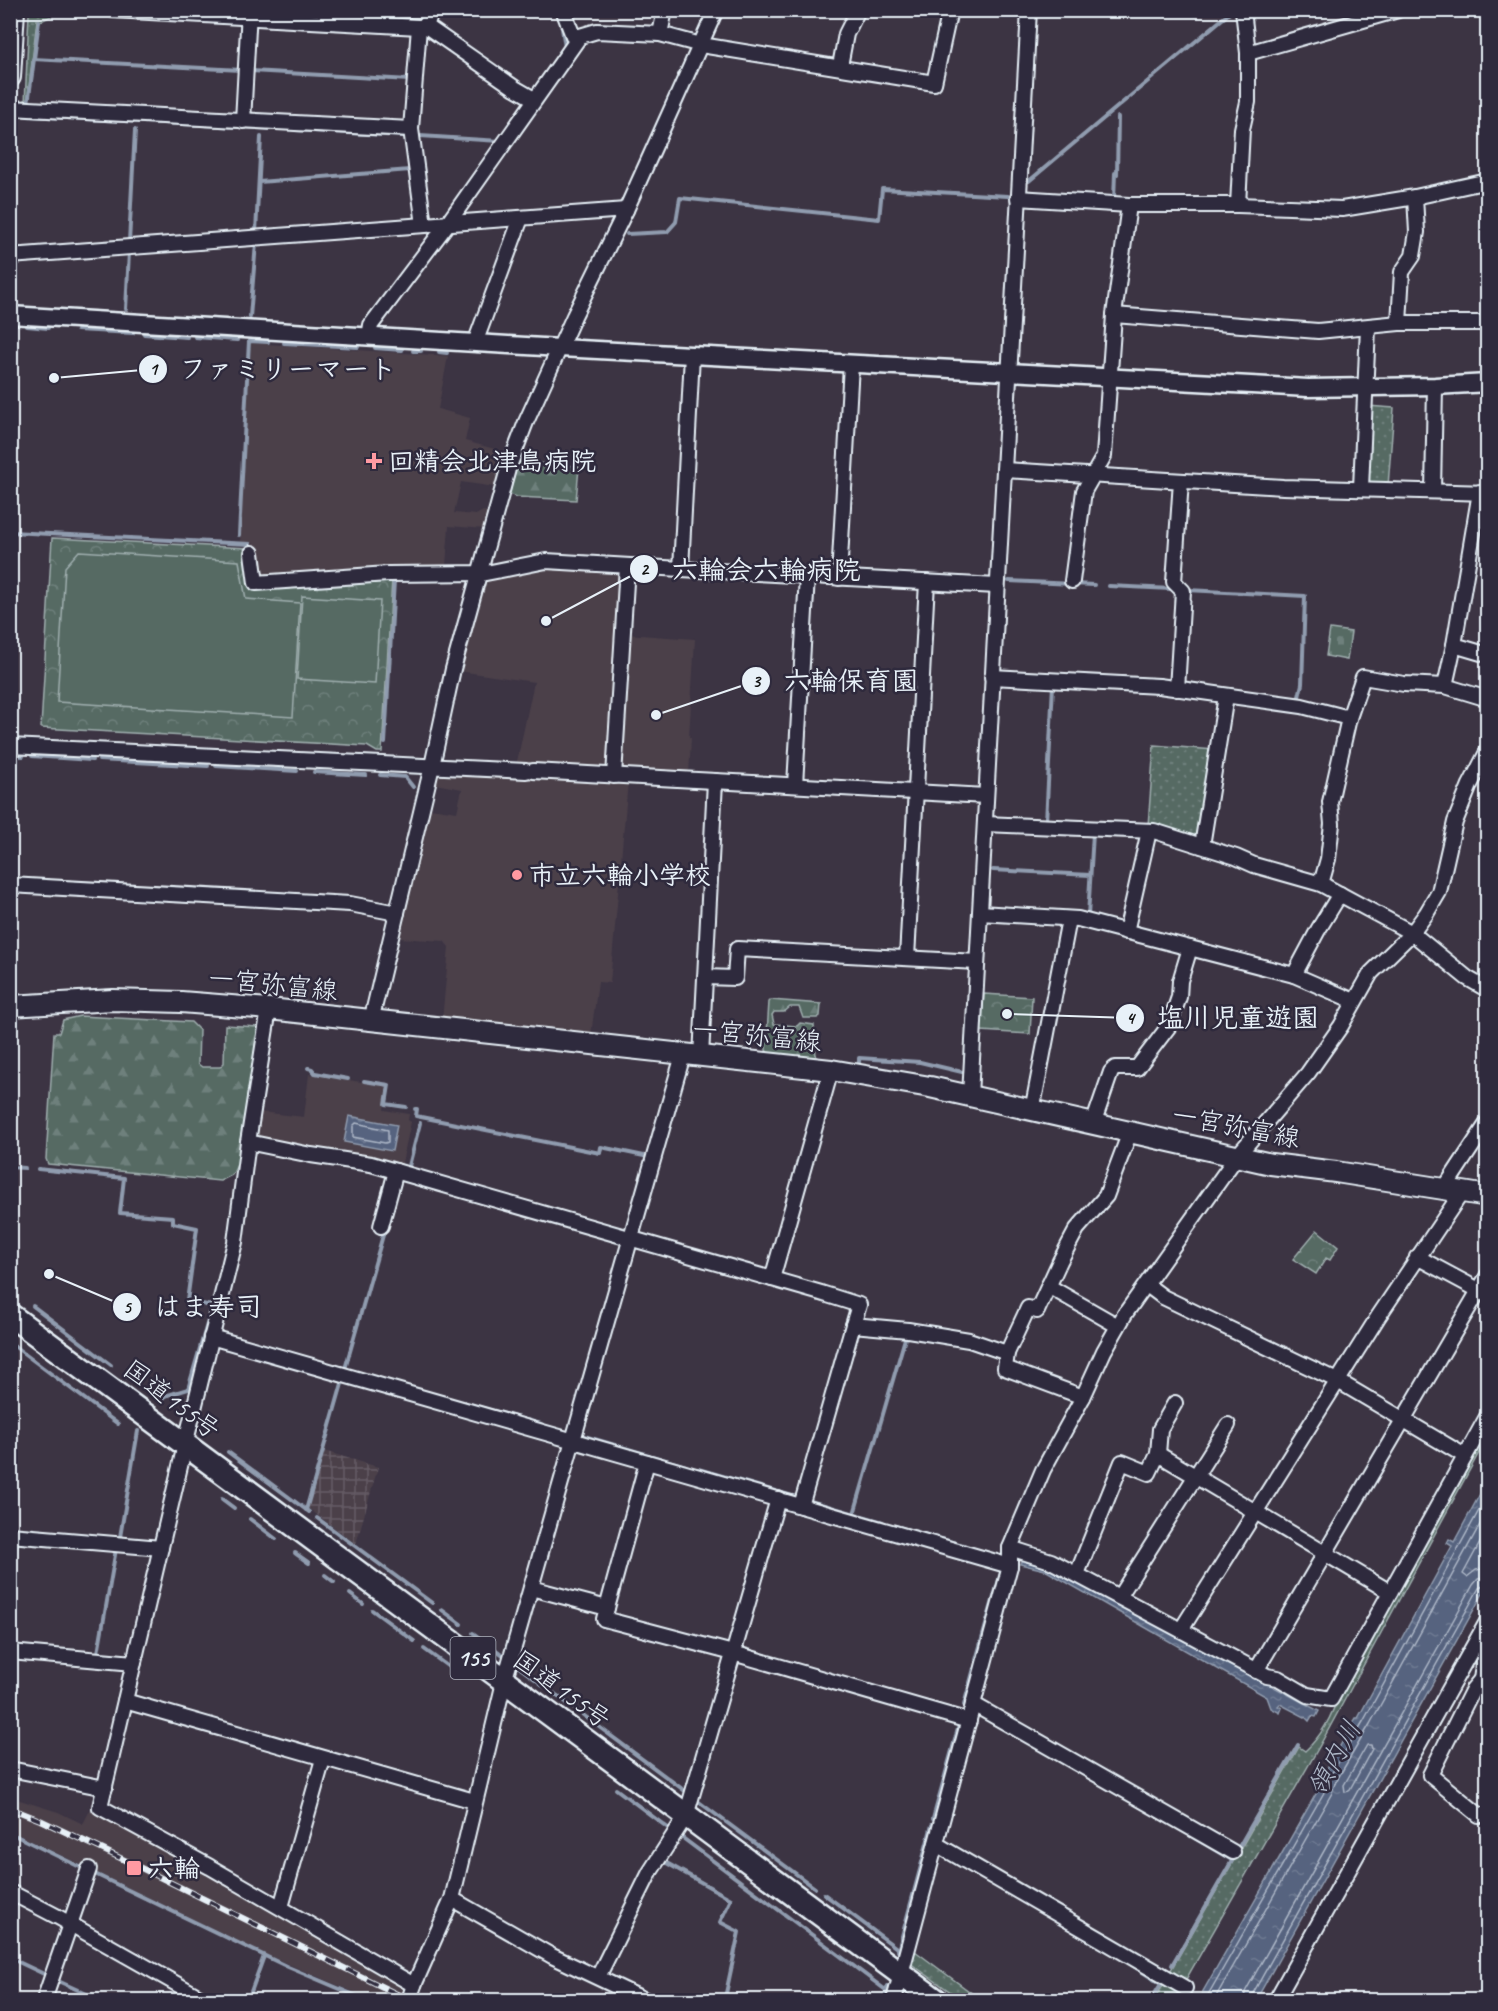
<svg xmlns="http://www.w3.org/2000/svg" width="1498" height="2011" viewBox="0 0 1498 2011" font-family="Caveat,'Klee One',sans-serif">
  <defs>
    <pattern id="industrial-grid" width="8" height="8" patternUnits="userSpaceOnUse" patternTransform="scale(1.5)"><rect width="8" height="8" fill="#4b404a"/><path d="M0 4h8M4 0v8" fill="none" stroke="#655c65"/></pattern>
    <pattern id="grass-dots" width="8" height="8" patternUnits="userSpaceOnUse" patternTransform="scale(1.5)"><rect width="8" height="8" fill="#566a64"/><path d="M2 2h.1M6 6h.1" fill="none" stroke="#6e807b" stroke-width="1.8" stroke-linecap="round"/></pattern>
    <pattern id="forest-firs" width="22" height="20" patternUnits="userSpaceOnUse" patternTransform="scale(1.5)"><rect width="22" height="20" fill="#566a64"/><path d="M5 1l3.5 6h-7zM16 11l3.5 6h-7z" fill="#6e807b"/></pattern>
    <pattern id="cemetery-stones" width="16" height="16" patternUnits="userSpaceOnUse" patternTransform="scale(1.5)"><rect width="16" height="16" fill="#566a64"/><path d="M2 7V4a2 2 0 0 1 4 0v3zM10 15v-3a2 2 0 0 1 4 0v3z" fill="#6e807b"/></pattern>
    <pattern id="park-crowns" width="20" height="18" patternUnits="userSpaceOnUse" patternTransform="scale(1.5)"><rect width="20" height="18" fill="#566a64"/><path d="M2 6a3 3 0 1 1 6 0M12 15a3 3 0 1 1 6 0" fill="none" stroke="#6e807b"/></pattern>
    <pattern id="water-ripples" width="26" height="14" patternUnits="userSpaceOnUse" patternTransform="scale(1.5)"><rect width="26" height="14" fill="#56637f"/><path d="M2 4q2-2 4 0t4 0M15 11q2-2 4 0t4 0" fill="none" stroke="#6e7a92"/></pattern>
  </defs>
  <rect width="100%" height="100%" fill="#3c3443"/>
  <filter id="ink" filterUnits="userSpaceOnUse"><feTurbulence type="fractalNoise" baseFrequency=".0167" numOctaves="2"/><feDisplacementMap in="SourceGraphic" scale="12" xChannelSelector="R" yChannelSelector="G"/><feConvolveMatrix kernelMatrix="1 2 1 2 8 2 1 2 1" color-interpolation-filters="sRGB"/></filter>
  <g filter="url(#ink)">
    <g fill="#4b404a">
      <polygon points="251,343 448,356 438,409 470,418 465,441 506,452 495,487 461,482 454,513 476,515 483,511 490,512 485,529 449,526 446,566 263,579 258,576 255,544 240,542"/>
      <polygon points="547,564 622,569 608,771 516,766 534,682 459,671 485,579"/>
      <polygon points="626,634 695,639 689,737 691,738 689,775 623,771 621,769"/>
      <polygon points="438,771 628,781 610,983 598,982 591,1035 442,1020 449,947 444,941 399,938 430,808 457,812 462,789 435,784"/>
      <polygon points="309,1074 387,1086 384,1110 409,1114 408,1120 411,1122 401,1167 260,1140 256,1136 259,1112 304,1117"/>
      <polygon points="10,1797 58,1812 83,1824 90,1810 164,1845 404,1988 406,1994 404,2000 372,2000 265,1954 11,1831"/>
    </g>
    <polygon fill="url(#industrial-grid)" points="324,1451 378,1467 356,1544 308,1508"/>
    <g fill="url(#grass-dots)" stroke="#9faeae" stroke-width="1.5">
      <polygon points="32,10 60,12 41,21 37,20 27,104 25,104 29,13"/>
      <polygon points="1367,406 1394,408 1388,486 1367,485"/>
      <polygon points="1154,745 1214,750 1197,840 1148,826"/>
      <path d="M1487,1423V1438L1319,1747L1185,1981L1168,1975L1299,1747L1305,1751C1323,1735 1333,1714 1340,1691Z"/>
      <polygon points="911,1948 981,2000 962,2000 910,1963"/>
      <polygon points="1166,1980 1177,1988 1177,1995 1174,2000 1154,2000"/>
    </g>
    <g fill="url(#forest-firs)" stroke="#9faeae" stroke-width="1.5">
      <polygon points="520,462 577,466 579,468 576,500 517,497 511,495 510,492 517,464"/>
      <polygon points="771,1000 821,1004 820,1016 817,1018 803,1018 799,1007 790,1007 784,1012 774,1012 772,1015 774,1024 797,1026 800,1023 814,1025 816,1057 813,1061 797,1056 768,1053 766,1050 769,1002"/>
      <polygon points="80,1016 191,1022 199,1030 198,1064 202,1067 220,1067 224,1063 225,1025 258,1027 239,1161 232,1175 220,1181 48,1164 46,1159 54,1033 59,1033 63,1020"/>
    </g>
    <polygon fill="url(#cemetery-stones)" stroke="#9faeae" stroke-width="1.5" points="1330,629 1351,632 1347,660 1326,656"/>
    <g fill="url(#park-crowns)" stroke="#9faeae" stroke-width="1.5">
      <polygon points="52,538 247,548 251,587 392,579 382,752 377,752 367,746 41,728"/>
      <polygon points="984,994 1032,997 1030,1034 981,1031"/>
      <polygon points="1317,1230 1338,1247 1330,1260 1326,1258 1316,1274 1293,1259"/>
    </g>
    <g fill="#566a64" stroke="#9faeae" stroke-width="1.5">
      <polygon points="79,551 239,561 246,599 300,603 293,717 57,702 65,567"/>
      <polygon points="302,596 380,601 375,684 297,679"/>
    </g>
    <g fill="url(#water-ripples)" stroke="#909caf" stroke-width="1.5">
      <polygon points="349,1116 397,1125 392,1151 344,1142"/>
      <polygon points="1487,1481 1487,1586 1256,2000 1198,2000 1321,1785 1319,1783 1356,1718 1358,1718 1452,1546 1447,1543 1449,1539 1454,1542"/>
      <polygon points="1021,1561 1046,1566 1319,1711 1316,1717 1312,1716 1309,1721 1305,1717 1280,1704 1278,1706 1282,1708 1280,1713 1271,1708 1267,1697 1045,1570 1020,1564"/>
    </g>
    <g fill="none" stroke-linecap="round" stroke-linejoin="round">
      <g stroke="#aeb8c8" stroke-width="1.5">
        <polygon points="356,1123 388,1130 388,1142 385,1143 353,1137 353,1126"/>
        <polyline points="1488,1528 1463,1574 1467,1577 1476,1570 1488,1568"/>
        <polygon points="1367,1745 1371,1745 1372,1749 1349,1791 1345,1792 1344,1785"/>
        <polyline points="1205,2000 1326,1789 1327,1781 1364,1720 1488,1494"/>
        <polyline points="1214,2000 1332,1793 1335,1783 1370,1724 1488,1510"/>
        <polyline points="1244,2000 1245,1992 1473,1585 1478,1579 1488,1577"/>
        <polyline points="1251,2000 1252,1995 1479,1588 1488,1584"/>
      </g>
      <g stroke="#909caf" stroke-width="4">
        <polyline points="561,22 565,47"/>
        <polyline points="33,59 241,70"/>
        <polyline points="251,71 410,80"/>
        <polyline points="28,104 39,21"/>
        <polyline points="27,116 275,129"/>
        <polyline points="294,130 403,136"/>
        <polyline points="420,136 500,141"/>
        <polyline points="1029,181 1233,10"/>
        <polyline points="259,182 410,170"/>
        <polyline points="1114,200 1115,173 1117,174 1118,117"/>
        <polyline points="256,232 261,137"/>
        <polyline points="627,234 667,232 676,222 680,198 879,219 882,189 1008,196"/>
        <polyline points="129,242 135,130"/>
        <polyline points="126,309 129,252"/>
        <polyline points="250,317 256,243"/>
        <polyline points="27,326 48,328"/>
        <polyline points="77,330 133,333"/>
        <polyline points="144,334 187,337"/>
        <polyline points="195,337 237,340"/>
        <polyline points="284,343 358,347"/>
        <polyline points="375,348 402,350"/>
        <polyline points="413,351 421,351"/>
        <polyline points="439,352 447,353"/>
        <polyline points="10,532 250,544"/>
        <polyline points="239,535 249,341 268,342"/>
        <polyline points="1009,581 1094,585"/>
        <polyline points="1109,586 1172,589"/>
        <polyline points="1187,590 1305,596 1302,684 1298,701"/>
        <polyline points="385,743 394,580"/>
        <polyline points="10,755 23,756"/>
        <polyline points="32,756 92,760"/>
        <polyline points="99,760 208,766"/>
        <polyline points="216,766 297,771"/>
        <polyline points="314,772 366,775"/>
        <polyline points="380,775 405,777 413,787"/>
        <polyline points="1046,822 1053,685"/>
        <polyline points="993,870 1090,875"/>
        <polyline points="1088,916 1093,833"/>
        <polyline points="859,1066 859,1058 920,1062 962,1072"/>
        <polyline points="308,1068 312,1069 315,1073 348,1079"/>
        <polyline points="364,1081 389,1085 386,1104 406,1107"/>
        <polyline points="415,1109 417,1109 416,1116 421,1117 600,1153 601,1147 644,1156"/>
        <polyline points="10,1167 25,1168"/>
        <polyline points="38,1169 124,1178 120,1213 173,1217 173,1223 197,1228 187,1301 212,1306"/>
        <polyline points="408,1170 420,1123"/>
        <polyline points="33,1306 111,1365"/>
        <polyline points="10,1343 118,1424"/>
        <polyline points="345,1369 385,1228"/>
        <polyline points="126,1376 135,1382"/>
        <polyline points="162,1400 165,1396 188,1389 209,1317"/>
        <polyline points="475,1406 505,1414"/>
        <polyline points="511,1416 541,1424"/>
        <polyline points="584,1436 686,1466"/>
        <polyline points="228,1452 309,1512"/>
        <polyline points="698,1469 796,1497"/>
        <polyline points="222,1499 234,1508"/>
        <polyline points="810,1501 883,1522"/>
        <polyline points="306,1510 343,1380"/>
        <polyline points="854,1514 906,1335"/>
        <polyline points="317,1518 432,1603"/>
        <polyline points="250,1519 276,1539"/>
        <polyline points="895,1526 966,1546"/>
        <polyline points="120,1537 138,1431"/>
        <polyline points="295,1553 309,1563"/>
        <polyline points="325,1575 334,1582"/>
        <polyline points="350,1594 363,1604"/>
        <polyline points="372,1610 414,1641"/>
        <polyline points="442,1610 461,1624"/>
        <polyline points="10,1615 17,1539"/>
        <polyline points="473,1633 503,1655"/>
        <polyline points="424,1649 461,1676"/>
        <polyline points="98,1653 116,1549"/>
        <polyline points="976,1660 1001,1572"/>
        <polyline points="516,1665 685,1791"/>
        <polyline points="964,1705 974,1668"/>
        <polyline points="616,1789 672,1831"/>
        <polyline points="699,1802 815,1888"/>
        <polyline points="933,1819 959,1725"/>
        <polyline points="10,1833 82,1868"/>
        <polyline points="680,1836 887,1991"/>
        <polyline points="1191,1836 1232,1860"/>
        <polyline points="1236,1852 1298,1745"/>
        <polyline points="663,1861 731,1899 720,1922 739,1932 725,1998 729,2000"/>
        <polyline points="95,1874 288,1967 366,2000"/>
        <polyline points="824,1894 898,1949"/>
        <polyline points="898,1951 932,1825"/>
        <polyline points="10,1958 46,1975"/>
        <polyline points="1129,1963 1161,1984 1151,2000"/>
        <polyline points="1172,1965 1233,1859"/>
        <polyline points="58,1981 100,2000"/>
        <polyline points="421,1996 431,2000"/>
        <polyline points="248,2000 264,1956"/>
        <polyline points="884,2000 888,1986"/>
      </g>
      <defs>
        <g id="minor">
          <polyline points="113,10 419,27 426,26 432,10"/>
          <polyline points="566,10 565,15 575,41"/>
          <polyline points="426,26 515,88 534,99"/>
          <polyline points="419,27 411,129 424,225"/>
          <polyline points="660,34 665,10"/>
          <polyline points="1248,53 1398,10"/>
          <polyline points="840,66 846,34 858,10"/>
          <polyline points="10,108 411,129"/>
          <polyline points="243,121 249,10"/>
          <polyline points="1018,198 1129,205 1238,205 1342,209 1415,197 1488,181"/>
          <polyline points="1238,205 1242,129 1248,102 1248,53 1243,10"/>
          <polyline points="10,256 626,210"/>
          <polyline points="1114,315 1318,331 1399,323 1488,323"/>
          <polyline points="1399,323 1402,272 1413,256 1417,232 1415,197"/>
          <polyline points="369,337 371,325 448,223 580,36 597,31 660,34 701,45 934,83 950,10"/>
          <polyline points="475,343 521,218"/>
          <polyline points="1004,470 1283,487 1488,493"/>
          <polyline points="1361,488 1368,327"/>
          <polyline points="1433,491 1435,386"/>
          <polyline points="1480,492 1454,645 1488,655"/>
          <polyline points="252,553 256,583 388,574 486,573 546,561 681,569 692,355"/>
          <polyline points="681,569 997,586"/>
          <polyline points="839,578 851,364"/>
          <polyline points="1072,581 1084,491 1104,456 1114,315 1129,205"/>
          <polyline points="992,677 1159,686 1302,706 1349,718 1330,802 1332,824 1328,859 1321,884"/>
          <polyline points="1445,686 1454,645"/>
          <polyline points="1177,689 1183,591 1174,582 1181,481"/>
          <polyline points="1349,718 1363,677 1404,684 1445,686 1488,699"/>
          <polyline points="10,746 526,771"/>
          <polyline points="533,771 986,796"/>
          <polyline points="614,776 627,566"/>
          <polyline points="795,785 807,576"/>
          <polyline points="985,824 1154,831 1236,857 1254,865 1321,884 1412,933 1467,978 1488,990"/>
          <polyline points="1202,846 1226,696"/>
          <polyline points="10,885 350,904 397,913"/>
          <polyline points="980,913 1078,919 1294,975 1354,1001"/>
          <polyline points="1126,932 1149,831"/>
          <polyline points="907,958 927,582"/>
          <polyline points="1294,975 1318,930 1340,894"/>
          <polyline points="705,977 735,978 737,949 977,962"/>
          <polyline points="269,1009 248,1142 235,1242 185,1445 100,1807 210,1867 414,1985"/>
          <polyline points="371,1021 432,766 453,669 508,469 526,422 574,316 626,210 716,10"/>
          <polyline points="701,1057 715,781"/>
          <polyline points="970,1096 1029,10"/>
          <polyline points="1032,1111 1069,919"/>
          <polyline points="1093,1124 1111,1072 1115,1068 1137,1068 1169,1026 1179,997 1180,981 1190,948"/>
          <polyline points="248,1142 311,1155 371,1164 821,1293 859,1305 853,1325 908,1330 969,1340 1007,1353 1005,1368 1083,1397"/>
          <polyline points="1444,1189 1488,1122"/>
          <polyline points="381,1226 396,1171"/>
          <polyline points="1417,1257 1488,1295"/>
          <polyline points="772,1279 831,1070"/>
          <polyline points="1147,1285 1163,1297 1338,1381 1465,1456"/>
          <polyline points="1048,1286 1118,1326"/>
          <polyline points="211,1337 1010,1566"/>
          <polyline points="1007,1353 1028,1308 1037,1311 1060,1261 1077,1229 1106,1196 1130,1132"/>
          <polyline points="1158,1454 1390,1592"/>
          <polyline points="647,1462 604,1619 733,1653 969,1721"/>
          <polyline points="801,1506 853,1325"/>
          <polyline points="10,1535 161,1548"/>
          <polyline points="1010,1548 1051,1561 1267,1676 1278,1678 1307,1695 1331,1699 1488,1415"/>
          <polyline points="1077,1574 1122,1462 1149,1473 1158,1454 1160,1429 1175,1403"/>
          <polyline points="531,1588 607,1608"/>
          <polyline points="1119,1597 1228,1425"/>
          <polyline points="1181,1630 1378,1317 1462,1192"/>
          <polyline points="10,1652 134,1663"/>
          <polyline points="1256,1671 1488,1275"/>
          <polyline points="1488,1671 1473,1689 1430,1775 1479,1815 1488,1815"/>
          <polyline points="1481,1680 1488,1629"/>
          <polyline points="125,1701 474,1801"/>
          <polyline points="973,1704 1233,1852"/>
          <polyline points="10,1769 105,1788"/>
          <polyline points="936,1844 1185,1988"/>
          <polyline points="10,1892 58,1917 205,2000"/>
          <polyline points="452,1899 552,1956 645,2000"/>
          <polyline points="281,1907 323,1759"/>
          <polyline points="598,1977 650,1872 686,1816 778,1499"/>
          <polyline points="44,2000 89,1869"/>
          <polyline points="409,2000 414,1985 452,1899 504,1682 683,1055"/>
          <polyline points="894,2000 1010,1566 1010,1548 1043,1470 1083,1397 1104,1351 1125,1314 1237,1156 1308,1073 1341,1026 1371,973 1412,933 1426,914 1439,892 1455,822 1470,785 1488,750"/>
          <polyline points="1276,2000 1488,1620"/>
        </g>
        <polyline id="tertiary" points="10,315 560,348 1308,388 1435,386 1488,383"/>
        <g id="secondary">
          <polyline points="10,77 14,10"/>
          <polyline points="10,1006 113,1000 181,1002 269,1009 831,1070 930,1087 1271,1164 1336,1172 1488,1196"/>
        </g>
        <polyline id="trunk" points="10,1315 936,2000"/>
      </defs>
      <use href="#minor" stroke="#e8f1f8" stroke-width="18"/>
      <use href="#tertiary" stroke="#e8f1f8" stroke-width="21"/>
      <use href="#secondary" stroke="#e8f1f8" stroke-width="24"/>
      <use href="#trunk" stroke="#e8f1f8" stroke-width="27"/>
      <use href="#minor" stroke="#2f2a3d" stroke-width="14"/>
      <use href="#tertiary" stroke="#2f2a3d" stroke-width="16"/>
      <use href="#secondary" stroke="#2f2a3d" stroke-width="20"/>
      <use href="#trunk" stroke="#2f2a3d" stroke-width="22"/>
      <defs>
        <polyline id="rail" points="10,1808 40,1820 135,1865 409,2000"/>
      </defs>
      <use href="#rail" stroke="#e8f1f8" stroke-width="6"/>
      <use href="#rail" stroke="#2f2a3d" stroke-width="4" stroke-dasharray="11" stroke-linecap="butt"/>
    </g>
  </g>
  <g fill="#ff9aa2" stroke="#2f2a3d" stroke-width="2">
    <path d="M371 452h6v6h6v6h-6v6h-6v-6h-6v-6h6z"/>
    <circle cx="517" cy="875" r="6"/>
    <rect x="126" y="1860" width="16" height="16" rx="3"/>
  </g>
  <g text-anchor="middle" stroke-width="5" stroke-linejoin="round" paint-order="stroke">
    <rect fill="#2f2a3d" stroke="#b0b5c0" stroke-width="1.5" x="450.5" y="1637" width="45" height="42" rx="4.5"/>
    <g font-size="24" font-weight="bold" fill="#e8f1f8">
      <text x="473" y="1666">155</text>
    </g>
    <g font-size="26" font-weight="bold" fill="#e8f1f8" stroke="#2f2a3d" text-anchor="start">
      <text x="388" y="470">回精会北津島病院</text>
      <text x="529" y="884">市立六輪小学校</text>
      <text x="148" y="1877">六輪</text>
    </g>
    <g font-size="26" fill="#e8f1f8" stroke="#2f2a3d">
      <text transform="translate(273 984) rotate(6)" y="9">一宮弥富線</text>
      <text transform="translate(757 1035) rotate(6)" y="9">一宮弥富線</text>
      <text transform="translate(1236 1126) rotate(11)" y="9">一宮弥富線</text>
      <text transform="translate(172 1399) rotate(37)" y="9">国道155号</text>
      <text transform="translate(562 1689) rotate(36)" y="9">国道155号</text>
    </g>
    <g font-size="27" font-style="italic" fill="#aeb8c8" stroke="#2f2a3d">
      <text transform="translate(1334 1758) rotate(-61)" y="9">領内川</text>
    </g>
  </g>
  <path fill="none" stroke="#e8f1f8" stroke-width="2" d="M54 378L153 369M546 621L644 569M656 715L756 681M1007 1014L1130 1018M49 1274L127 1307"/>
  <g fill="#e8f1f8" stroke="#2f2a3d" stroke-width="2">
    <circle cx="54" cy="378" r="6"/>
    <circle cx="546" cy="621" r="6"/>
    <circle cx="656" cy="715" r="6"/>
    <circle cx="1007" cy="1014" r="6"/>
    <circle cx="49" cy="1274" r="6"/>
    <circle cx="153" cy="369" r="15"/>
    <circle cx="644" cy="569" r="15"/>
    <circle cx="756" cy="681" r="15"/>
    <circle cx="1130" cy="1018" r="15"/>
    <circle cx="127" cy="1307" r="15"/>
  </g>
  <g font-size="18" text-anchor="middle" font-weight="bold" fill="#111">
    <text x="153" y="375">1</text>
    <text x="644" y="575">2</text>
    <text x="756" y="687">3</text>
    <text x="1130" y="1024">4</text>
    <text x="127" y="1313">5</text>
  </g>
  <g font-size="27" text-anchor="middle" font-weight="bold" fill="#e8f1f8" stroke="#2f2a3d" stroke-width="5" stroke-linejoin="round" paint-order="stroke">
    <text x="288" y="378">ファミリーマート</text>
    <text x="766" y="579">六輪会六輪病院</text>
    <text x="851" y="690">六輪保育園</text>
    <text x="1238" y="1027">塩川児童遊園</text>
    <text x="208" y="1316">はま寿司</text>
  </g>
  <rect width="1498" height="2011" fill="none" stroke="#2f2a3d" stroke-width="36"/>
  <rect x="18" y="18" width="1462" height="1975" fill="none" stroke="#e8f1f8" stroke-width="2" filter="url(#ink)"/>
</svg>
